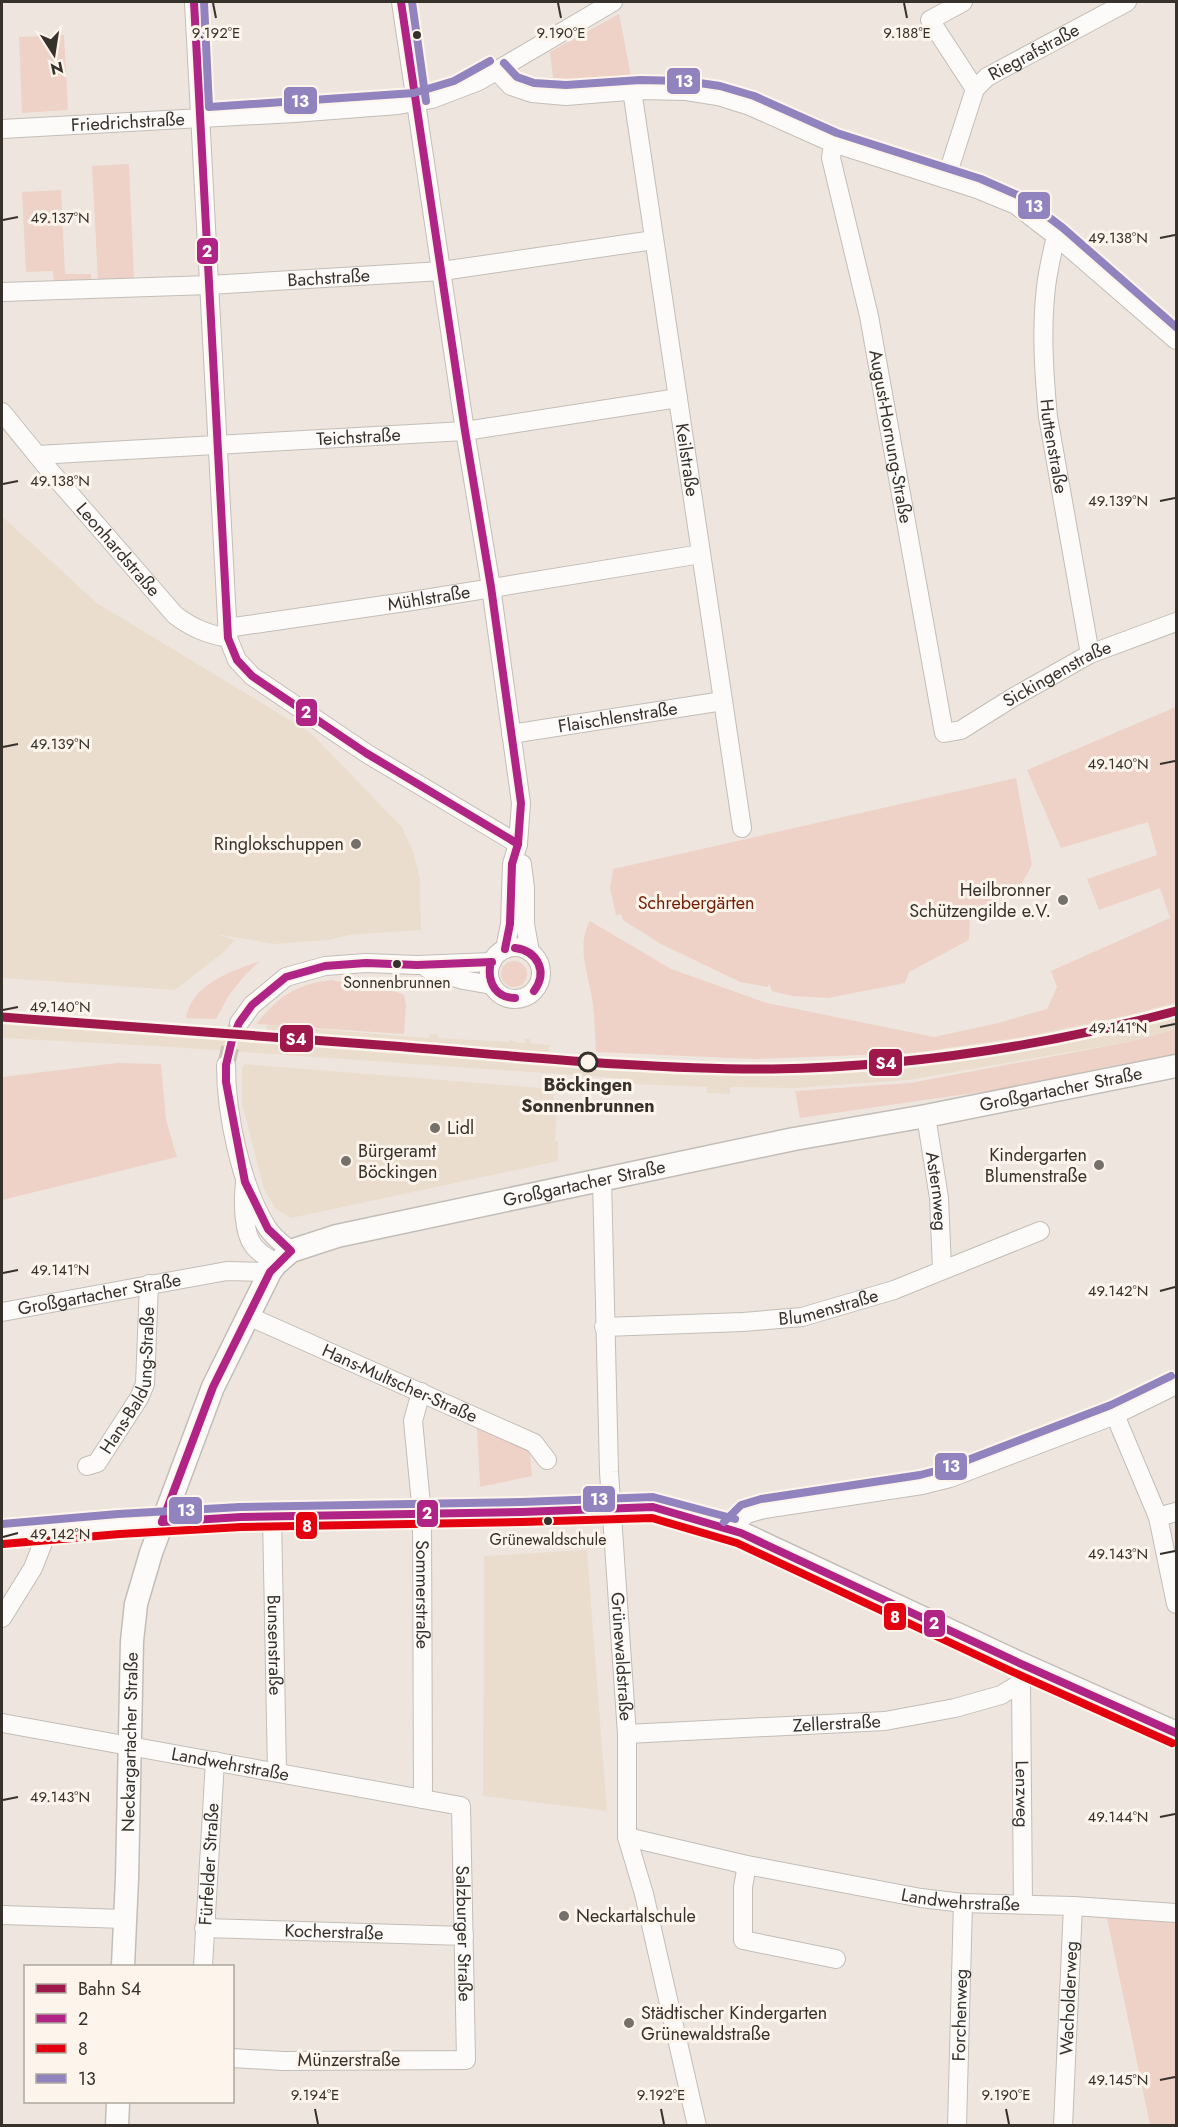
<svg xmlns="http://www.w3.org/2000/svg" width="1178" height="2127" viewBox="0 0 1178 2127" font-family="Jost,sans-serif">
  <rect width="100%" height="100%" fill="#eee6de"/>
  <g fill="#ebddce">
    <polygon points="2,516 97,603 311,733 402,827 413,851 420,879 421,930 349,935 329,940 274,944 216,934 235,940 224,952 175,990 2,978"/>
    <polygon points="1176,1002 1176,1029 1134,1041 908,1080 796,1088 730,1087 730,1094 707,1093 707,1087 630,1084 630,1079 170,1047 2,1038 2,1011 266,1032 267,1025 427,1038 429,1037 430,1034 437,1034 438,1038 509,1042 509,1039 519,1043 525,1043 525,1039 530,1039 530,1043 549,1045 549,1054 636,1060 761,1064 824,1063 908,1056 1017,1038 1129,1015"/>
    <polygon points="244,1064 555,1089 553,1106 557,1107 555,1141 558,1141 558,1161 291,1218 276,1209 264,1189 242,1104 242,1068"/>
    <polygon points="587,1550 607,1811 483,1796 484,1556"/>
  </g>
  <g fill="#eed1c7">
    <polygon points="619,14 631,76 590,80 553,78 550,52"/>
    <polygon points="64,35 68,110 22,113 19,37"/>
    <polygon points="129,164 134,279 98,280 92,166"/>
    <polygon points="61,190 65,274 91,274 91,281 54,283 53,271 26,272 22,192"/>
    <path d="M1176,707V1002L1129,1015L1017,1038L913,1053L755,1059L596,1052C595,1037 595,1021 593,1005C590,977 575,948 590,921L671,969L767,1003L934,1037L998,1023L1047,1009L1057,987L1051,971L1170,918L1160,888L1099,910L1087,879L1157,855L1148,822L1061,848L1027,770Z"/>
    <polygon points="1016,778 1032,865 1018,890 970,911 969,940 909,972 905,983 828,998 792,996 772,991 769,983 768,987 740,982 661,944 623,920 621,914 616,915 610,888 613,869"/>
    <circle cx="514" cy="974" r="13"/>
    <path d="M260,961L246,974L229,995L216,1019L186,1018C192,983 232,971 260,961Z"/>
    <path d="M332,980L352,985L397,992L404,995L406,1005L404,1034L256,1024C279,996 296,984 332,980Z"/>
    <polygon points="1176,1029 1176,1054 1105,1067 1022,1086 800,1118 795,1091 910,1083 1134,1041"/>
    <polygon points="117,1063 161,1064 166,1120 177,1157 2,1200 2,1077"/>
    <polygon points="477,1427 529,1446 532,1476 480,1487"/>
    <polygon points="1107,1918 1176,1923 1176,2125 1150,2125"/>
  </g>
  <g fill="none" stroke-linecap="round" stroke-linejoin="round">
    <polyline stroke="#c9c2ba" stroke-width="18" stroke-dasharray="18 9" stroke-linecap="butt" points="226,1065 232,1040 239,1023"/>
    <defs>
      <g id="minor">
        <polyline points="194,2 228,638 237,660 252,676 366,753 518,844"/>
        <polyline points="401,2 465,431 491,587 521,803 518,844 512,864 510,924 505,949"/>
        <polyline points="496,70 511,86 532,93 566,96 640,90 686,91 718,96 750,106 833,143 977,189 1016,205 1056,236 1176,340"/>
        <path id="s1" d="M975,89L987,77L1127,2"/>
        <path id="s2" d="M632,90L742,828"/>
        <path id="s3" d="M2,129L294,113L398,105L432,99L479,81L613,2"/>
        <path id="s4" d="M833,143L831,158L869,316L944,733L961,730L1012,698L1090,654L1176,622"/>
        <polyline points="946,179 975,89 930,20 963,2"/>
        <path id="s5" d="M1056,236C1052,253 1048,270 1046,287C1041,330 1044,374 1048,417L1090,654"/>
        <path id="s6" d="M2,292L209,285L442,271L654,240"/>
        <path id="s7" d="M2,412L50,471L175,615C192,628 207,634 228,638"/>
        <path id="s8" d="M37,455L465,431L678,398"/>
        <path id="s9" d="M227,628L412,601L701,554"/>
        <path id="s10" d="M511,734L723,701"/>
        <polyline points="522,864 525,888 525,924 530,952"/>
        <circle cx="515" cy="973" r="26"/>
        <polyline points="428,969 463,980 492,985"/>
        <polyline points="239,1023 252,1005 286,977 325,966 366,963 417,965 492,962"/>
        <path d="M226,1065C226,1114 241,1187 268,1229C274,1238 283,1244 291,1251"/>
        <path id="s11" d="M926,1116L939,1198L942,1269"/>
        <path id="s12" d="M602,1179L609,1472L627,1734V1837L644,1894L697,2126"/>
        <path d="M245,1183C243,1200 243,1232 253,1245C258,1253 269,1258 276,1264"/>
        <path id="s13" d="M2,1312L227,1271L270,1272"/>
        <path id="s14" d="M248,1316L534,1443L547,1460"/>
        <path id="s15" d="M604,1327L743,1322L802,1317L894,1290L1040,1231"/>
        <path id="s16" d="M421,1392L413,1421L422,1514L423,1799"/>
        <polyline points="1115,1415 1158,1517 1176,1604"/>
        <path id="s17" d="M87,1466L97,1463L139,1398L145,1384L149,1284"/>
        <path id="s18" d="M272,1517L277,1771"/>
        <polyline points="1158,1517 1176,1512"/>
        <polyline points="732,1529 746,1514 764,1509 922,1485 950,1478 1115,1415 1176,1385"/>
        <polyline points="2,1618 33,1568 48,1530"/>
        <path id="s19" d="M1021,1683L1023,1904"/>
        <path id="s20" d="M2,1723L461,1806L466,2060L283,2061L232,2058"/>
        <path id="s21" d="M627,1734L885,1721L955,1708L1001,1695L1021,1683L1028,1666"/>
        <path id="s22" d="M627,1837L747,1865L921,1898L963,1903L1073,1906L1176,1913"/>
        <polyline points="747,1865 743,1887 743,1940 836,1959"/>
        <polyline points="2,1915 125,1919"/>
        <path id="s23" d="M204,1928L464,1936"/>
        <path id="s24" d="M203,1966L215,1761"/>
        <path id="s25" d="M957,2126L963,1903"/>
        <path id="s26" d="M1063,2126L1073,1906"/>
      </g>
      <g id="major">
        <polyline points="2,1534 119,1524 241,1517 522,1512 653,1507 741,1533 1017,1662 1176,1733"/>
        <path id="s27" d="M123,1966L127,1878L132,1641L136,1604L151,1553L213,1387L270,1272L276,1264L291,1251L337,1236L652,1169L794,1139L926,1116L1176,1066"/>
        <polyline points="117,2126 118,2102"/>
      </g>
    </defs>
    <use href="#minor" stroke="#c3bdb7" stroke-width="20"/>
    <use href="#major" stroke="#c3bdb7" stroke-width="25"/>
    <use href="#minor" stroke="#fcfbfa" stroke-width="18"/>
    <use href="#major" stroke="#fcfbfa" stroke-width="22"/>
    <defs>
      <g id="bus-1">
        <polyline points="194,2 228,638 237,660 252,676 366,753 518,844"/>
        <polyline points="401,2 465,431 491,587 521,803 518,844 512,864 510,924 505,949"/>
        <path d="M515,948C538,951 548,972 534,991"/>
        <path d="M490,967C488,984 497,998 515,998"/>
        <polyline points="162,1522 241,1517 522,1512 653,1507 741,1533 1017,1662 1176,1733"/>
        <polyline points="162,1522 213,1387 270,1272 291,1251 268,1229 245,1182 226,1082 226,1065 232,1040 239,1023 252,1005 286,977 325,966 366,963 417,965 492,962"/>
      </g>
      <polyline id="bus-2" points="3,1544 120,1534 241,1527 522,1522 652,1518 737,1543 1013,1672 1172,1743"/>
      <g id="bus-3">
        <polyline points="204,2 209,107 414,93 454,81 490,61"/>
        <polyline points="412,2 426,101"/>
        <polyline points="504,63 517,77 534,83 566,85 640,80 686,81 720,86 754,96 837,133 981,179 1022,197 1063,228 1176,327"/>
        <polyline points="724,1522 741,1505 761,1499 920,1475 947,1468 1111,1405 1171,1376"/>
        <polyline points="2,1524 118,1514 240,1507 522,1502 653,1497 735,1519"/>
      </g>
    </defs>
    <use href="#bus-1" stroke="#fdf5ec" stroke-width="12"/>
    <use href="#bus-2" stroke="#fdf5ec" stroke-width="12"/>
    <use href="#bus-3" stroke="#fdf5ec" stroke-width="12"/>
    <use href="#bus-1" stroke="#af2485" stroke-width="8"/>
    <use href="#bus-2" stroke="#e3000f" stroke-width="8"/>
    <use href="#bus-3" stroke="#9184be" stroke-width="8"/>
    <defs>
      <path id="rail-1" d="M2,1017C132,1027 262,1036 393,1046C519,1056 645,1070 772,1069C909,1067 1044,1046 1176,1011"/>
    </defs>
    <use href="#rail-1" stroke="#fdf5ec" stroke-width="14"/>
    <use href="#rail-1" stroke="#9f184c" stroke-width="9"/>
  </g>
  <path fill="none" stroke="#36312b" stroke-width="2" d="M213,3L216,18M558,3L561,18M904,3L907,18M3,220L18,217M1160,238L1175,235M3,484L18,481M1160,501L1175,498M3,747L18,744M1160,764L1175,761M3,1010L18,1007M1160,1027L1175,1024M3,1273L18,1270M1160,1291L1175,1287M3,1537L18,1533M1160,1554L1175,1551M3,1800L18,1797M1160,1817L1175,1814M1160,2080L1175,2077M315,2109L318,2124M661,2109L664,2124M1006,2109L1009,2124"/>
  <g fill="#36312b" stroke="#fdf5ec" stroke-width="2">
    <circle cx="417" cy="35" r="5"/>
    <circle cx="397" cy="964" r="5"/>
    <circle cx="548" cy="1521" r="5"/>
  </g>
  <g fill="#76706a" stroke="#fdf5ec" stroke-width="2">
    <circle cx="356" cy="844" r="6"/>
    <circle cx="1063" cy="900" r="6"/>
    <circle cx="435" cy="1128" r="6"/>
    <circle cx="346" cy="1161" r="6"/>
    <circle cx="1099" cy="1165" r="6"/>
    <circle cx="564" cy="1916" r="6"/>
    <circle cx="629" cy="2023" r="6"/>
  </g>
  <circle fill="#fdf5ec" stroke="#36312b" stroke-width="3" cx="588" cy="1062" r="9"/>
  <g text-anchor="middle" stroke-width="6" stroke-linejoin="round" paint-order="stroke">
    <g font-size="16" fill="#36312b" stroke="#fdf5ec">
      <text x="397" y="988">Sonnenbrunnen</text>
      <text x="548" y="1545">Grünewaldschule</text>
    </g>
    <g font-size="18" fill="#36312b" stroke="#fdf5ec">
      <text dy="6" stroke="none"><textPath href="#s1" startOffset="70">Riegrafstraße</textPath></text>
      <text dy="6" stroke="none"><textPath href="#s3" startOffset="126">Friedrichstraße</textPath></text>
      <text dy="6" stroke="none"><textPath href="#s6" startOffset="327">Bachstraße</textPath></text>
      <text dy="6" stroke="none"><textPath href="#s8" startOffset="322">Teichstraße</textPath></text>
      <text dy="6" stroke="none"><textPath href="#s4" startOffset="300">August-Hornung-Straße</textPath></text>
      <text dy="6" stroke="none"><textPath href="#s5" startOffset="212">Huttenstraße</textPath></text>
      <text dy="6" stroke="none"><textPath href="#s2" startOffset="374">Keilstraße</textPath></text>
      <text dy="6" stroke="none"><textPath href="#s7" startOffset="180">Leonhardstraße</textPath></text>
      <text dy="6" stroke="none"><textPath href="#s9" startOffset="204">Mühlstraße</textPath></text>
      <text dy="6" stroke="none"><textPath href="#s4" startOffset="730">Sickingenstraße</textPath></text>
      <text dy="6" stroke="none"><textPath href="#s10" startOffset="108">Flaischlenstraße</textPath></text>
      <text dy="6" stroke="none"><textPath href="#s27" startOffset="1538">Großgartacher Straße</textPath></text>
      <text dy="6" stroke="none"><textPath href="#s27" startOffset="1052">Großgartacher Straße</textPath></text>
      <text dy="6" stroke="none"><textPath href="#s11" startOffset="76">Asternweg</textPath></text>
      <text dy="6" stroke="none"><textPath href="#s13" startOffset="99">Großgartacher Straße</textPath></text>
      <text dy="6" stroke="none"><textPath href="#s15" startOffset="226">Blumenstraße</textPath></text>
      <text dy="6" stroke="none"><textPath href="#s17" startOffset="102">Hans-Baldung-Straße</textPath></text>
      <text dy="6" stroke="none"><textPath href="#s14" startOffset="166">Hans-Multscher-Straße</textPath></text>
      <text dy="6" stroke="none"><textPath href="#s16" startOffset="204">Sommerstraße</textPath></text>
      <text dy="6" stroke="none"><textPath href="#s18" startOffset="128">Bunsenstraße</textPath></text>
      <text dy="6" stroke="none"><textPath href="#s12" startOffset="478">Grünewaldstraße</textPath></text>
      <text dy="6" stroke="none"><textPath href="#s21" startOffset="210">Zellerstraße</textPath></text>
      <text dy="6" stroke="none"><textPath href="#s27" startOffset="224">Neckargartacher Straße</textPath></text>
      <text dy="6" stroke="none"><textPath href="#s20" startOffset="232">Landwehrstraße</textPath></text>
      <text dy="6" stroke="none"><textPath href="#s19" startOffset="111">Lenzweg</textPath></text>
      <text dy="6" stroke="none"><textPath href="#s24" startOffset="102">Fürfelder Straße</textPath></text>
      <text dy="6" stroke="none"><textPath href="#s22" startOffset="340">Landwehrstraße</textPath></text>
      <text dy="6" stroke="none"><textPath href="#s23" startOffset="130">Kocherstraße</textPath></text>
      <text dy="6" stroke="none"><textPath href="#s20" startOffset="594">Salzburger Straße</textPath></text>
      <text dy="6" stroke="none"><textPath href="#s26" startOffset="128">Wacholderweg</textPath></text>
      <text dy="6" stroke="none"><textPath href="#s25" startOffset="111">Forchenweg</textPath></text>
      <text x="349" y="2066">Münzerstraße</text>
    </g>
    <g font-size="18" fill="#36312b" stroke="#fdf5ec" text-anchor="start">
      <text x="344" y="850" text-anchor="end">Ringlokschuppen</text>
      <text x="1051" y="896" text-anchor="end">Heilbronner<tspan x="1051" dy="21">Schützengilde e.V.</tspan></text>
      <text x="447" y="1134">Lidl</text>
      <text x="358" y="1157">Bürgeramt<tspan x="358" dy="21">Böckingen</tspan></text>
      <text x="1087" y="1161" text-anchor="end">Kindergarten<tspan x="1087" dy="21">Blumenstraße</tspan></text>
      <text x="576" y="1922">Neckartalschule</text>
      <text x="641" y="2019">Städtischer Kindergarten<tspan x="641" dy="21">Grünewaldstraße</tspan></text>
    </g>
    <g font-size="18" fill="#721e05" stroke="#fdf5ec">
      <text x="696" y="909">Schrebergärten</text>
    </g>
    <g font-size="18" font-weight="bold" fill="#36312b" stroke="#fdf5ec">
      <text x="588" y="1091">Böckingen<tspan x="588" dy="21">Sonnenbrunnen</tspan></text>
    </g>
  </g>
  <g font-size="15" text-anchor="middle" fill="#36312b" stroke="#fdf5ec" stroke-width="6" stroke-linejoin="round" paint-order="stroke">
    <text x="216" y="38">9.192°E</text>
    <text x="561" y="38">9.190°E</text>
    <text x="907" y="38">9.188°E</text>
    <text x="60" y="223">49.137°N</text>
    <text x="1118" y="243">49.138°N</text>
    <text x="60" y="486">49.138°N</text>
    <text x="1118" y="506">49.139°N</text>
    <text x="60" y="749">49.139°N</text>
    <text x="1118" y="769">49.140°N</text>
    <text x="60" y="1012">49.140°N</text>
    <text x="1118" y="1033">49.141°N</text>
    <text x="60" y="1275">49.141°N</text>
    <text x="1118" y="1296">49.142°N</text>
    <text x="60" y="1539">49.142°N</text>
    <text x="1118" y="1559">49.143°N</text>
    <text x="60" y="1802">49.143°N</text>
    <text x="1118" y="1822">49.144°N</text>
    <text x="1118" y="2085">49.145°N</text>
    <text x="315" y="2100">9.194°E</text>
    <text x="661" y="2100">9.192°E</text>
    <text x="1006" y="2100">9.190°E</text>
  </g>
  <g stroke="#fdf5ec" stroke-width="2">
    <rect x="666" y="67" width="35" height="28" rx="6" fill="#9184be"/>
    <rect x="283" y="86" width="35" height="29" rx="6" fill="#9184be"/>
    <rect x="1017" y="191" width="34" height="29" rx="6" fill="#9184be"/>
    <rect x="196" y="237" width="23" height="28" rx="6" fill="#af2485"/>
    <rect x="295" y="698" width="23" height="29" rx="6" fill="#af2485"/>
    <rect x="279" y="1024" width="35" height="29" rx="6" fill="#9f184c"/>
    <rect x="868" y="1048" width="35" height="29" rx="6" fill="#9f184c"/>
    <rect x="934" y="1452" width="34" height="29" rx="6" fill="#9184be"/>
    <rect x="582" y="1485" width="34" height="28" rx="6" fill="#9184be"/>
    <rect x="168" y="1496" width="35" height="29" rx="6" fill="#9184be"/>
    <rect x="416" y="1499" width="23" height="29" rx="6" fill="#af2485"/>
    <rect x="295" y="1511" width="23" height="29" rx="6" fill="#e3000f"/>
    <rect x="883" y="1602" width="24" height="29" rx="6" fill="#e3000f"/>
    <rect x="923" y="1609" width="23" height="29" rx="6" fill="#af2485"/>
  </g>
  <g font-size="16" text-anchor="middle" font-weight="bold" fill="#fff">
    <text x="684" y="87">13</text>
    <text x="300" y="107">13</text>
    <text x="1034" y="212">13</text>
    <text x="207" y="257">2</text>
    <text x="306" y="718">2</text>
    <text x="296" y="1045">S4</text>
    <text x="886" y="1069">S4</text>
    <text x="951" y="1472">13</text>
    <text x="599" y="1505">13</text>
    <text x="186" y="1516">13</text>
    <text x="427" y="1519">2</text>
    <text x="307" y="1532">8</text>
    <text x="895" y="1623">8</text>
    <text x="934" y="1629">2</text>
  </g>
  <rect width="1178" height="2127" fill="none" stroke="#36312b" stroke-width="6"/>
  <rect x="24" y="1965" width="210" height="138" fill="#fdf5ec" stroke="#ada79f" stroke-width="1.5"/>
  <rect x="36" y="1984" width="30" height="9" fill="#9f184c" stroke="#ada79f" stroke-width="1.5"/>
  <text x="78" y="1995" font-size="18" fill="#36312b">Bahn S4</text>
  <rect x="36" y="2014" width="30" height="9" fill="#af2485" stroke="#ada79f" stroke-width="1.5"/>
  <text x="78" y="2025" font-size="18" fill="#36312b">2</text>
  <rect x="36" y="2044" width="30" height="9" fill="#e3000f" stroke="#ada79f" stroke-width="1.5"/>
  <text x="78" y="2055" font-size="18" fill="#36312b">8</text>
  <rect x="36" y="2074" width="30" height="9" fill="#9184be" stroke="#ada79f" stroke-width="1.5"/>
  <text x="78" y="2085" font-size="18" fill="#36312b">13</text>
  <g transform="translate(54 54) rotate(168)" stroke="#fdf5ec" stroke-width="4.5" paint-order="stroke">
  <path d="M0-4.5L10 22L0 15L-10 22Z" fill="#36312b"/>
  <text y="-9" font-size="16" font-weight="bold" text-anchor="middle" fill="#36312b">N</text>
  </g>
</svg>
